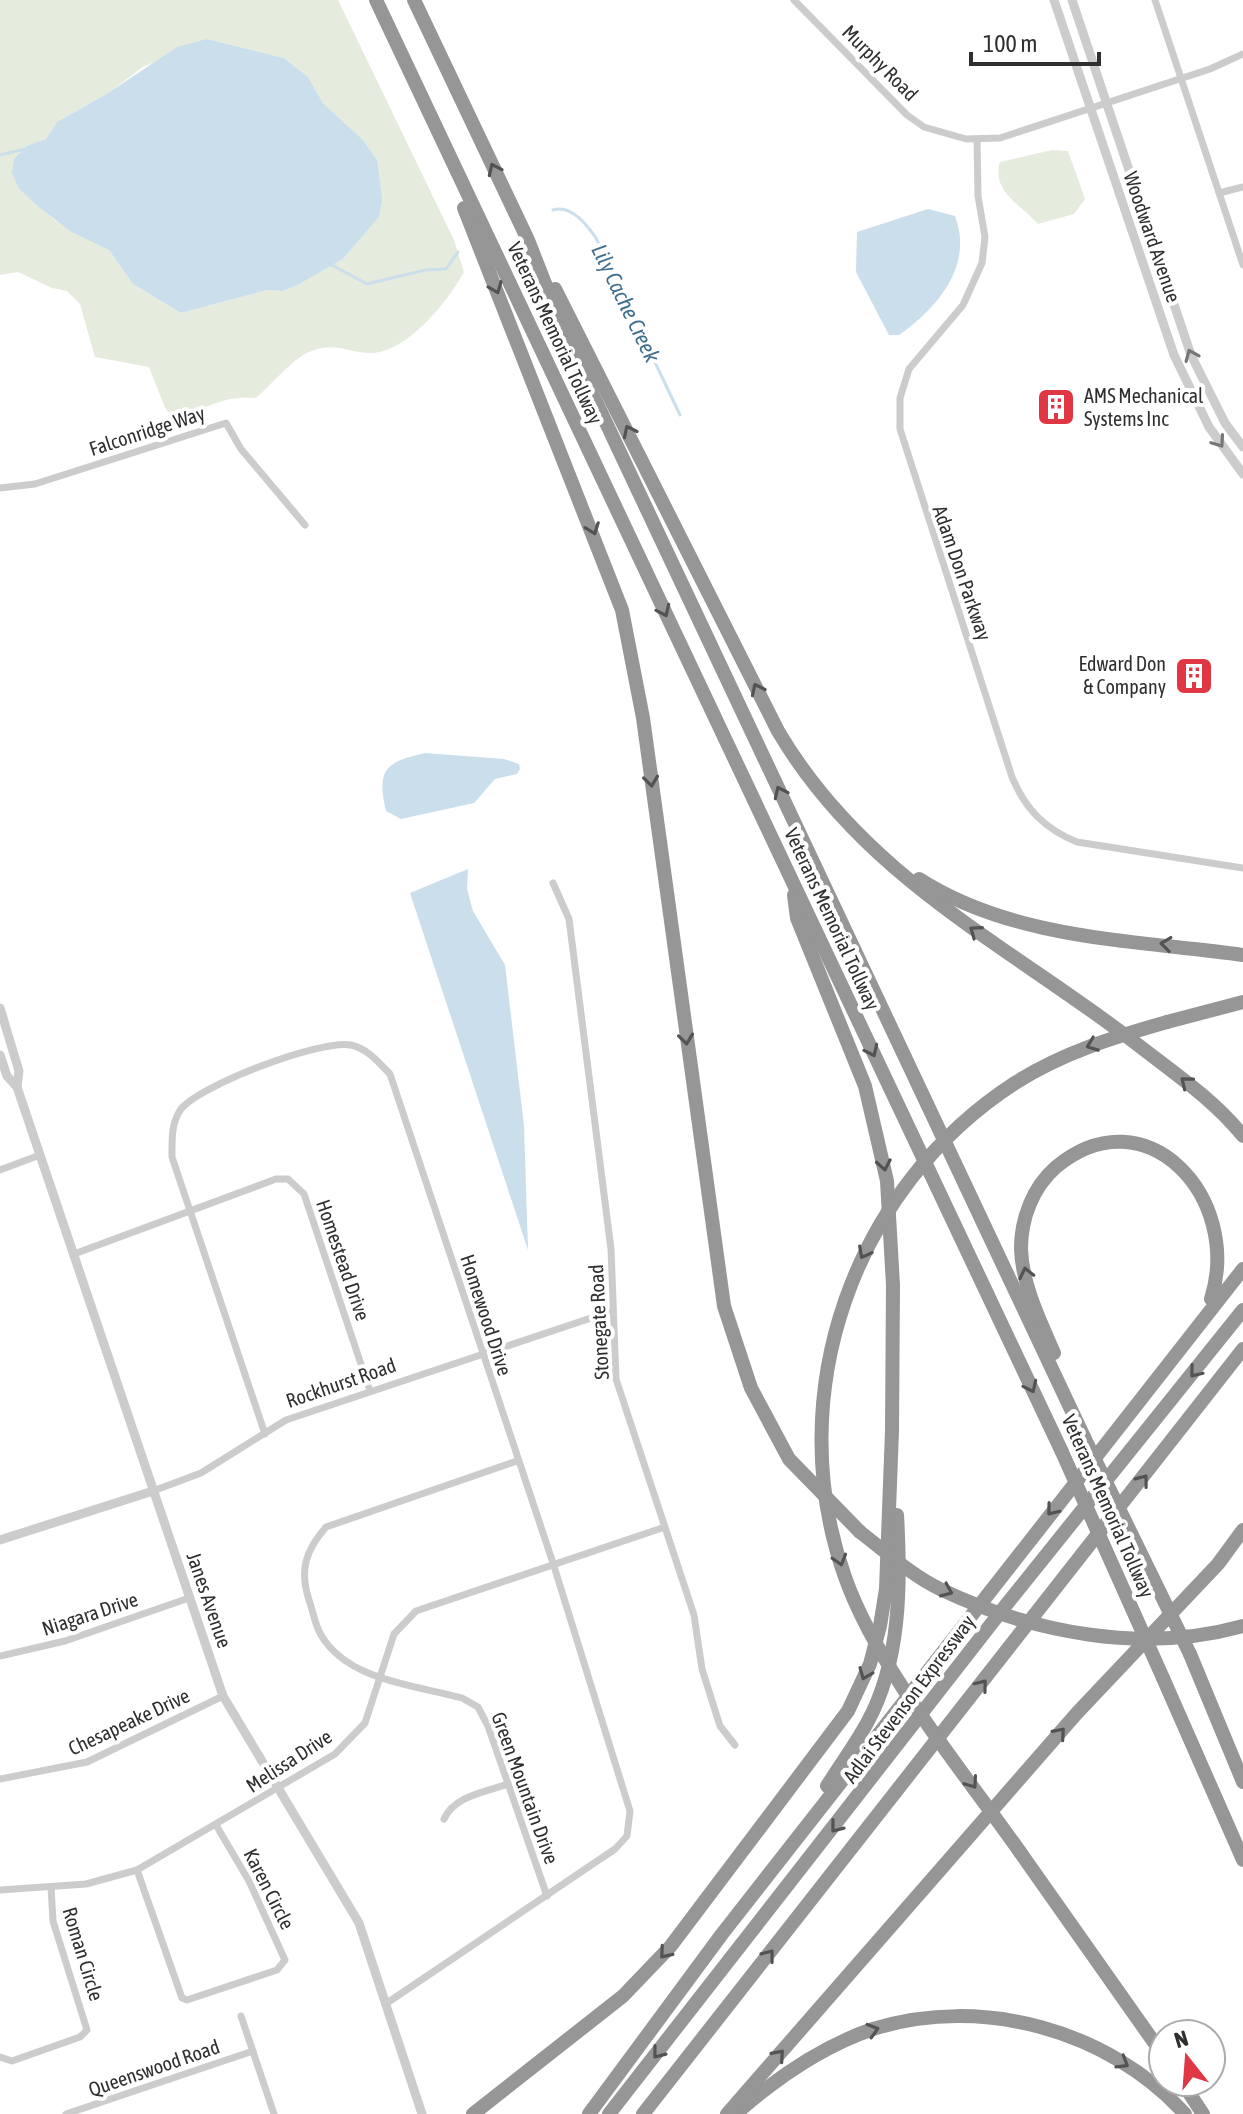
<svg xmlns="http://www.w3.org/2000/svg" width="1243" height="2114" viewBox="0 0 1243 2114" font-family="'Asap Condensed',sans-serif">
  <rect width="100%" height="100%" fill="#fff"/>
  <g fill="#e5ecdd" fill-rule="evenodd">
    <path d="M0,0H338L454,240L464,272C448,301 406,355 368,353C343,351 333,341 307,353C292,360 270,386 256,398C224,394 203,411 173,418L165,408L149,367L95,357L80,304L67,291L52,288L18,272L0,275ZM207,39L284,58L308,77L323,103L363,140L377,160L379,217L343,259L298,285L282,291L267,290L181,313L133,284L109,250L56,221L19,189L28,145L46,139L57,122L108,93L143,67Z"/>
    <path d="M1052,150L1068,151L1085,199L1074,214L1038,224C1021,204 991,192 1000,162Z"/>
  </g>
  <g fill="#cadeeb">
    <polygon points="207,39 284,58 308,77 323,103 363,140 377,160 382,199 379,217 343,259 298,285 282,291 267,290 181,313 133,284 109,250 70,231 40,208 19,189 12,173 14,159 28,145 46,139 57,122 108,93 177,47"/>
    <path d="M928,209L955,216C974,266 937,308 899,335H889L856,272L857,232Z"/>
    <path d="M425,753L504,759L519,764L520,769L517,774L495,779L474,803L401,819L386,811C376,769 386,762 425,753Z"/>
    <polygon points="468,869 467,889 473,911 505,965 524,1126 528,1250 410,893"/>
  </g>
  <g fill="none" stroke-linecap="round" stroke-linejoin="round">
    <g stroke="#cadeeb" stroke-width="3">
      <polyline points="0,155 29,148"/>
      <path d="M553,210C571,204 587,225 596,238L680,415"/>
      <polyline points="330,264 367,284 425,270 446,269 458,252"/>
    </g>
    <g stroke="#ccc" stroke-width="7">
      <polyline points="794,0 907,115 924,127 966,139 1000,138 1210,69 1243,54"/>
      <polyline points="1155,0 1243,265"/>
      <path d="M977,140L978,196L985,237L982,263L963,305L909,369L900,398V429L1012,777C1025,809 1045,829 1077,842L1243,868"/>
      <polyline points="1219,193 1243,187"/>
      <polyline points="0,488 35,484 226,423 241,449 305,525"/>
      <polyline points="553,883 569,919 611,1249 616,1379 694,1615 702,1669 720,1726 735,1745"/>
      <polyline points="0,1170 40,1155"/>
      <polyline points="74,1254 276,1179 288,1179 304,1194 370,1391"/>
      <path d="M265,1434L172,1157C172,1140 171,1123 181,1109C200,1085 321,1039 351,1045C368,1049 378,1062 390,1074L553,1563L630,1811L627,1836L615,1849L387,2003"/>
      <path d="M517,1461L326,1527C306,1550 299,1570 309,1600C313,1611 315,1625 321,1635C348,1681 415,1685 462,1698L478,1707L488,1726L547,1896"/>
      <polyline points="153,1491 201,1473 286,1420 612,1311"/>
      <polyline points="0,1656 65,1641 189,1598"/>
      <polyline points="0,1779 87,1762 223,1696"/>
      <path d="M444,1819C454,1796 485,1792 508,1784"/>
      <polyline points="137,1870 182,1998 187,2000 277,1970 285,1960 249,1881 216,1825"/>
      <polyline points="0,1890 86,1884 137,1870 335,1754 365,1723 394,1634 416,1611 662,1528"/>
      <polyline points="241,2016 274,2114"/>
      <polyline points="0,2057 12,2061 80,2037 87,2030 53,1921 51,1887"/>
      <polyline points="66,2114 253,2051"/>
    </g>
    <g stroke="#ccc" stroke-width="9">
      <polyline points="1054,0 1174,355 1209,427 1243,474"/>
      <polyline points="1072,0 1191,355 1225,423 1243,447"/>
      <polyline points="0,1008 19,1071 17,1087"/>
      <polyline points="0,1055 7,1076 17,1087 223,1696 359,1923 422,2114"/>
      <polyline points="0,1540 153,1491"/>
    </g>
    <g stroke="#969696" stroke-width="14">
      <polyline points="376,0 1062,1452"/>
      <polyline points="414,0 528,240 568,342 1084,1437"/>
      <polyline points="464,208 622,610 643,718 724,1306 751,1388 789,1459 860,1532"/>
      <path d="M555,289L778,731C865,879 1012,947 1142,1048C1177,1075 1215,1101 1243,1136"/>
      <path d="M919,879C1014,940 1135,940 1243,955"/>
      <polyline points="1167,1022 1243,1002"/>
      <path d="M1054,1353C1040,1321 1022,1284 1021,1249C1021,1218 1033,1187 1056,1167C1146,1092 1243,1198 1211,1299"/>
      <polyline points="1190,1654 1243,1782"/>
      <polyline points="1163,1678 1243,1860"/>
      <path d="M827,1786C840,1765 855,1745 867,1723C901,1662 901,1583 897,1515"/>
      <polyline points="1020,1852 1163,2055"/>
      <polyline points="1182,2082 1203,2114"/>
      <path d="M739,2111C779,2076 823,2046 873,2029C982,1995 1109,2030 1185,2114"/>
      <polyline points="473,2114 623,1996 670,1947 848,1711 870,1664 880,1626 886,1589 892,1431 893,1285 887,1181 865,1086 797,918 794,895"/>
      <polyline points="589,2114 722,1934 1243,1269"/>
      <polyline points="609,2114 1006,1605 1243,1310"/>
      <polyline points="643,2114 1243,1349"/>
      <polyline points="727,2114 1077,1713 1218,1564 1243,1530"/>
    </g>
    <g stroke="#969696" stroke-width="14">
      <polyline points="1084,1437 1190,1654"/>
      <polyline points="1062,1452 1163,1678"/>
      <path d="M860,1532C885,1551 911,1575 940,1589C1032,1633 1143,1654 1243,1626"/>
      <path d="M1020,1852C963,1771 877,1668 845,1577C780,1394 854,1187 1015,1083C1062,1053 1114,1037 1167,1022"/>
    </g>
  </g>
  <defs><path id="oneway-chevron" d="M-2-3.5L2.5 0L-2 3.5" fill="none" stroke-width="1.6" stroke-linecap="round" stroke-linejoin="round" transform="scale(2)"/></defs>
  <g stroke="#535353">
    <use href="#oneway-chevron" transform="translate(494 169) rotate(-115)"/>
    <use href="#oneway-chevron" transform="translate(496 288) rotate(68)"/>
    <use href="#oneway-chevron" transform="translate(629 431) rotate(-116)"/>
    <use href="#oneway-chevron" transform="translate(593 529) rotate(70)"/>
    <use href="#oneway-chevron" transform="translate(664 611) rotate(65)"/>
    <use href="#oneway-chevron" transform="translate(757 689) rotate(-116)"/>
    <use href="#oneway-chevron" transform="translate(651 781) rotate(83)"/>
    <use href="#oneway-chevron" transform="translate(780 792) rotate(-115)"/>
    <use href="#oneway-chevron" transform="translate(975 931) rotate(-144)"/>
    <use href="#oneway-chevron" transform="translate(1166 944) rotate(-173)"/>
    <use href="#oneway-chevron" transform="translate(686 1039) rotate(83)"/>
    <use href="#oneway-chevron" transform="translate(1092 1045) rotate(159)"/>
    <use href="#oneway-chevron" transform="translate(872 1051) rotate(65)"/>
    <use href="#oneway-chevron" transform="translate(1186 1082) rotate(-141)"/>
    <use href="#oneway-chevron" transform="translate(884 1165) rotate(80)"/>
    <use href="#oneway-chevron" transform="translate(864 1253) rotate(118)"/>
    <use href="#oneway-chevron" transform="translate(1026 1273) rotate(-103)"/>
    <use href="#oneway-chevron" transform="translate(1195 1372) rotate(129)"/>
    <use href="#oneway-chevron" transform="translate(1031 1387) rotate(65)"/>
    <use href="#oneway-chevron" transform="translate(1143 1480) rotate(-52)"/>
    <use href="#oneway-chevron" transform="translate(1052 1510) rotate(129)"/>
    <use href="#oneway-chevron" transform="translate(840 1560) rotate(73)"/>
    <use href="#oneway-chevron" transform="translate(947 1591) rotate(23)"/>
    <use href="#oneway-chevron" transform="translate(865 1674) rotate(112)"/>
    <use href="#oneway-chevron" transform="translate(982 1685) rotate(-51)"/>
    <use href="#oneway-chevron" transform="translate(1060 1733) rotate(-49)"/>
    <use href="#oneway-chevron" transform="translate(972 1783) rotate(55)"/>
    <use href="#oneway-chevron" transform="translate(836 1827) rotate(128)"/>
    <use href="#oneway-chevron" transform="translate(665 1953) rotate(130)"/>
    <use href="#oneway-chevron" transform="translate(769 1955) rotate(-52)"/>
    <use href="#oneway-chevron" transform="translate(873 2030) rotate(-17)"/>
    <use href="#oneway-chevron" transform="translate(658 2053) rotate(128)"/>
    <use href="#oneway-chevron" transform="translate(779 2055) rotate(-49)"/>
    <use href="#oneway-chevron" transform="translate(1123 2063) rotate(31)"/>
  </g>
  <g stroke="#767676">
    <use href="#oneway-chevron" transform="translate(1191 355) rotate(-113)"/>
    <use href="#oneway-chevron" transform="translate(1219 442) rotate(55)"/>
  </g>
  <defs>
    <symbol id="building-square" viewBox="-11 -11 22 22"><rect x="-9" y="-9" width="18" height="18" rx="4" fill="#df3844" stroke="#fff"/><path d="M-4-6H4V6H1V3H-1V6H-4ZM-2.5-4.3h1.7v1.8h-1.7ZM.8-4.3h1.7v1.8H.8ZM-2.5-1h1.7V.8h-1.7ZM.8-1h1.7V.8H.8Z" fill="#fff"/></symbol>
  </defs>
  <g fill-rule="evenodd">
    <use href="#building-square" x="1034" y="385" width="44" height="44"/>
    <use href="#building-square" x="1172" y="654" width="44" height="44"/>
  </g>
  <g text-anchor="middle" stroke-width="8" stroke-linejoin="round" paint-order="stroke">
    <g font-size="20" fill="#2f2f2f" stroke="#fff">
      <text transform="translate(880 63) rotate(45)" y="7">Murphy Road</text>
      <text transform="translate(1152 237) rotate(71)" y="7">Woodward Avenue</text>
      <text transform="translate(555 333) rotate(65)" y="7">Veterans Memorial Tollway</text>
      <text transform="translate(147 431) rotate(-18)" y="7">Falconridge Way</text>
      <text transform="translate(962 573) rotate(71)" y="7">Adam Don Parkway</text>
      <text transform="translate(832 919) rotate(65)" y="7">Veterans Memorial Tollway</text>
      <text transform="translate(343 1260) rotate(71)" y="7">Homestead Drive</text>
      <text transform="translate(486 1315) rotate(72)" y="7">Homewood Drive</text>
      <text transform="translate(599 1322) rotate(-93)" y="7">Stonegate Road</text>
      <text transform="translate(341 1383) rotate(-19)" y="7">Rockhurst Road</text>
      <text transform="translate(1108 1506) rotate(66)" y="7">Veterans Memorial Tollway</text>
      <text transform="translate(209 1600) rotate(71)" y="7">Janes Avenue</text>
      <text transform="translate(90 1614) rotate(-18)" y="7">Niagara Drive</text>
      <text transform="translate(909 1699) rotate(-53)" y="7">Adlai Stevenson Expressway</text>
      <text transform="translate(129 1722) rotate(-25)" y="7">Chesapeake Drive</text>
      <text transform="translate(289 1761) rotate(-33)" y="7">Melissa Drive</text>
      <text transform="translate(525 1788) rotate(70)" y="7">Green Mountain Drive</text>
      <text transform="translate(269 1889) rotate(63)" y="7">Karen Circle</text>
      <text transform="translate(83 1954) rotate(73)" y="7">Roman Circle</text>
      <text transform="translate(154 2068) rotate(-19)" y="7">Queenswood Road</text>
    </g>
    <g font-size="20" fill="#2f2f2f" stroke="#fff" text-anchor="start">
      <text x="1084" y="403">AMS Mechanical<tspan x="1084" dy="23">Systems Inc</tspan></text>
      <text x="1166" y="671" text-anchor="end">Edward Don<tspan x="1166" dy="23">&amp; Company</tspan></text>
    </g>
    <g font-size="22" font-style="italic" fill="#406f8e" stroke="#fff">
      <text transform="translate(626 303) rotate(64)" y="8">Lily Cache Creek</text>
    </g>
  </g>
  <g transform="translate(1187 2058) rotate(343)"><circle r="38" fill="#ffffff" stroke="#acacac" stroke-width="2"/>
  <path d="M0-6L14 30L0 20L-14 30Z" fill="#df3844"/>
  <text y="-12" font-size="22" font-weight="bold" text-anchor="middle" fill="#2f2f2f">N</text>
  </g>
  <path d="M971 52v12h128v-12" fill="none" stroke="#2f2f2f" stroke-width="4"/>
  <text x="983" y="52" font-size="24" fill="#2f2f2f" stroke="#ffffff" stroke-width="6" paint-order="stroke">100 m</text>
</svg>
